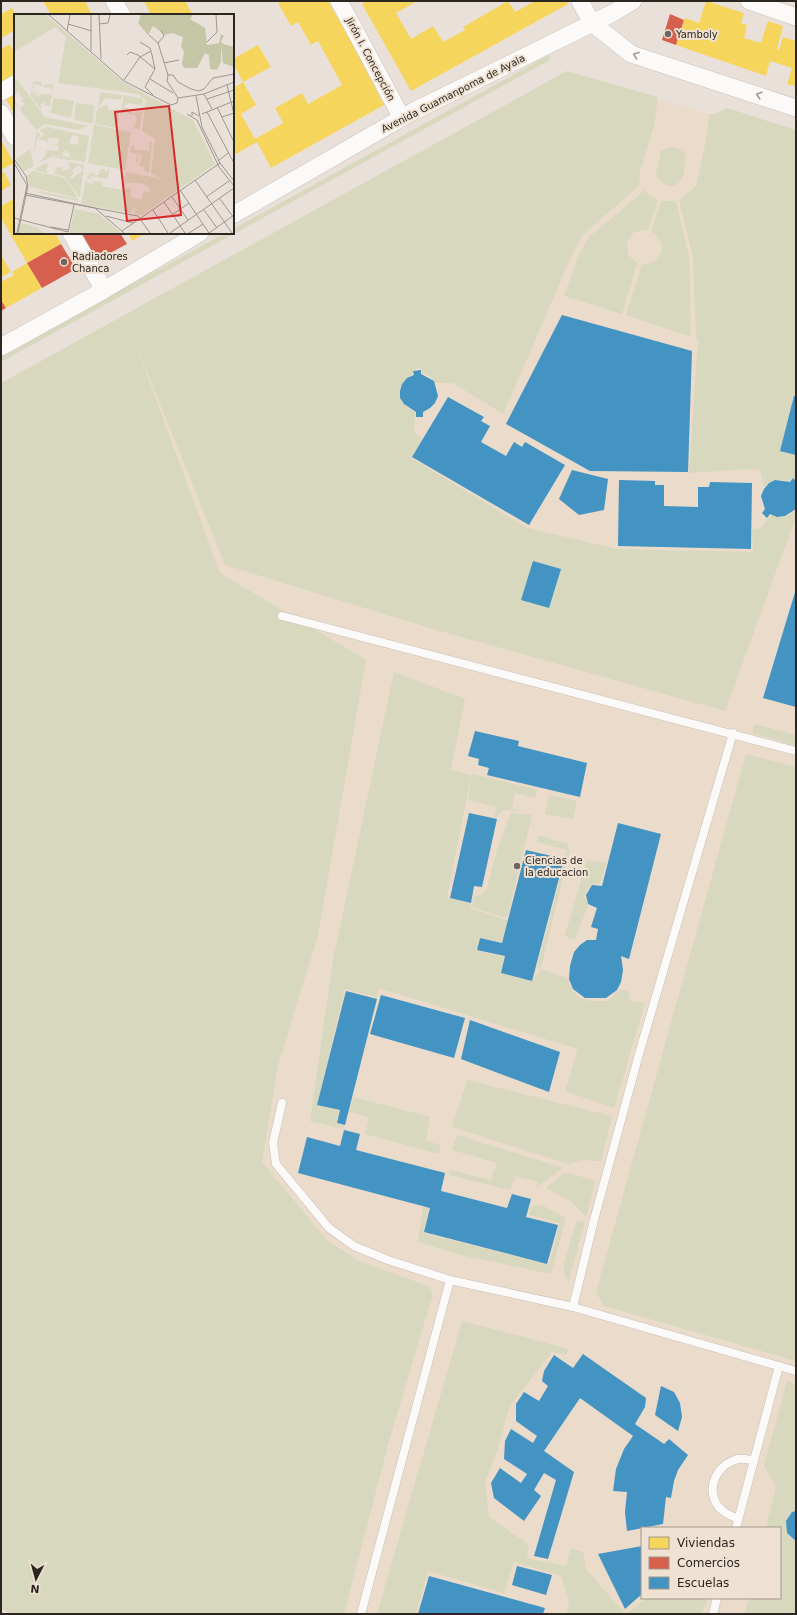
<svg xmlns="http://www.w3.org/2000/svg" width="797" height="1615" viewBox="0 0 797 1615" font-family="'DejaVu Sans',sans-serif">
  <rect width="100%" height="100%" fill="#e9e1d9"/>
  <path fill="#eadbcb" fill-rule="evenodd" d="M567,71L709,114H715L727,108L796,130V1614H10L1,1608V383ZM642,1528H780V1598H642Z"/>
  <g fill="#d7d8be">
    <polygon points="547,56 550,56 550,60 1,362 1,356 225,233 233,233 233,229"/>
    <path d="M567,71L658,97L654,126L639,175L640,185L584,234L573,252L503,414L453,383H436L429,375L422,373L421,368L413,369V374C394,383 396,405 415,412L414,432L422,439L411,458L527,528L617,549L753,552L752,530L761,528L771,515C781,519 789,518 796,510V517L725,711L433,629L225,565L132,334L220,573L366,660L318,935L278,1065L262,1162L327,1240L359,1261L428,1286L433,1293L388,1445L344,1614H10L1,1608V383Z"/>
    <polygon points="727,108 796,130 796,480 793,477 789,481 775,479 764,486 760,470 748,469 689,473 698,339 696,338 693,257 679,200 696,186 705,145 710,114 715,114"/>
    <path d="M670,147L679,149L686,154C685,161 685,174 681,180C673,191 661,185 656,175L661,150Z"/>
    <polygon points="645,190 650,196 658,200 648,230 634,232 627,242 628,255 637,263 622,314 564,296 579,255 588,238"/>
    <path d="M661,201H676L689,257L691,337L626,315L642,265C663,263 669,243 651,231Z"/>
    <path d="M394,672L465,699L451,770L471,775L447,898L471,904V909L508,920L501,942L479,937L476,950L504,957L501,973L532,981L541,969L567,978C575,1001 585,1002 607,1001L619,990H628L630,1001L645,1003L614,1108L565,1091L578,1049L379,988L376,997L345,989L317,1105L339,1111L336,1124L344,1126L343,1129L310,1121L333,960Z"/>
    <polygon points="754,724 796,735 796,745 752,733"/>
    <polygon points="746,754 796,767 796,1361 604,1306 596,1292"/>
    <polygon points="472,774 538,790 535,798 515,793 512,808 524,811 503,810 497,817 494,817 497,807 468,800"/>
    <polygon points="549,795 577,801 573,819 545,814"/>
    <polygon points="511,813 532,815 507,918 472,907 474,897 483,894 487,888 497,850"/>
    <polygon points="538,835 568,844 569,853 541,968 537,968 567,850 537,842"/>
    <polygon points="587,860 606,863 600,883 592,884 586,890 584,896 588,906 575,938 569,939 565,935"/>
    <polygon points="467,1080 612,1116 601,1161 581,1160 569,1164 452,1127"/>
    <polygon points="354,1097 430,1117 426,1141 441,1145 439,1154 365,1134 369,1117 349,1112"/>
    <polygon points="457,1135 554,1165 563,1168 537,1187 538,1182 515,1176 510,1190 449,1175 450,1170 491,1180 497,1163 452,1150"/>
    <polygon points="564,1173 569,1173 595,1181 586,1217 572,1202 546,1188"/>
    <polygon points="540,1204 566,1218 551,1274 461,1255 418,1242 423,1207 429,1208 423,1233 549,1265 560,1223 529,1215 531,1207"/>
    <polygon points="585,1221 568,1284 563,1266 576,1222"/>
    <polygon points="462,1321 569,1349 566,1355 552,1352 509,1407 498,1449 485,1481 489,1517 528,1544 527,1558 566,1566 571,1548 583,1552 586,1569 625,1614 566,1614 569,1602 561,1576 514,1562 504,1593 428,1571 416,1614 377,1614"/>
    <polygon points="787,1381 796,1384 796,1614 745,1614 749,1598 780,1598 780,1528 766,1528 776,1486 764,1466"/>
    <polygon points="647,1598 708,1598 701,1614 627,1614"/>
  </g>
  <g fill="#f6d55c">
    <polygon points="43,1 85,1 92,15 51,15"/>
    <polygon points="144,1 185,1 193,15 151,15"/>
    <polygon points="282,1 328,1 356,50 384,105 271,168 257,142 236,154 233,148 233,88 243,82 233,63 233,59 258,45 271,67 243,82 256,105 241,114 255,139 283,123 275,108 302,93 308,104 342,85 318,41 311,45 298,22 291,26 278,3"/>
    <polygon points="367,1 417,1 396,13 411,39 433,26 443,42 465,30 463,27 508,1 515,12 535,1 567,1 568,4 411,91 362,4"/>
    <polygon points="706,1 744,13 741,23 747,25 744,38 761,43 768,21 783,26 777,49 779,50 783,37 796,41 796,86 787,84 792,68 770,61 766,76 676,45 685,18 699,23"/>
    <polygon points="12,8 16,15 15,30 1,38 1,14"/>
    <polygon points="10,44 15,54 15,76 1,84 1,49"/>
    <polygon points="15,94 15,115 6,99"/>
    <polygon points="1,140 14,163 1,170"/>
    <polygon points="4,172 11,185 1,191 1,174"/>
    <polygon points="15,198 15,233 55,233 61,244 27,263 1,218 1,206"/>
    <polygon points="128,233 146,233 132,241"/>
    <polygon points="1,255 11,272 1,277"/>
    <polygon points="27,263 42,288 6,308 1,300 1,282 14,275 12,272"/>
  </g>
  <g fill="#d6604d">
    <polygon points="670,14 684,20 676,45 662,40"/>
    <polygon points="84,233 120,233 127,244 97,260 82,234"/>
    <polygon points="61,244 76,269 42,288 27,263"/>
    <polygon points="1,300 6,308 1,311"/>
  </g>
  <g fill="#4393c3">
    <polygon points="562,315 692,351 688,472 590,471 506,424"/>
    <polygon points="421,370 421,374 434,381 438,396 435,403 430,408 423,412 423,417 416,417 416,412 404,404 400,398 400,391 402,384 407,378 414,375 413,371"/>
    <polygon points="794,396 796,396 796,455 780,451"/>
    <polygon points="448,397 484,417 481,421 490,426 481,442 506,456 514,442 522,447 525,442 565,465 529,525 412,457"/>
    <polygon points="572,470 608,479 604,510 579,515 559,499"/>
    <polygon points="793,478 796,481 796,509 785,516 777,517 770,514 767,518 762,513 765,509 761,496 764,489 769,483 775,480 790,482"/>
    <polygon points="619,480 655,481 655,485 664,485 664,506 698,507 698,487 709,487 710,482 752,483 751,549 618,546"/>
    <polygon points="533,561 561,569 549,608 521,600"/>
    <polygon points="796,589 796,707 763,698"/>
    <polygon points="475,731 519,741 518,746 587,763 580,797 487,775 489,768 478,765 479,759 468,756"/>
    <polygon points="469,813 497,819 482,887 474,886 471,903 450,898"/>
    <polygon points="618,823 661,834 629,959 621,956 623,970 621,982 617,990 606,998 585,998 573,989 569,979 570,966 574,952 580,945 587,940 596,940 598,929 591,927 597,908 588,904 586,895 592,885 602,886"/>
    <polygon points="526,850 564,859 532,981 501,973 505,956 477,950 480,938 502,943"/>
    <polygon points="346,991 377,999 345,1125 337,1123 340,1110 317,1105"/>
    <polygon points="381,995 465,1018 454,1058 370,1034"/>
    <polygon points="470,1020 560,1052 549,1092 461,1059"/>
    <polygon points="344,1130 360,1134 356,1150 445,1173 441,1191 507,1208 512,1194 531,1199 526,1217 558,1225 547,1264 424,1232 430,1208 298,1173 307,1137 340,1146"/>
    <polygon points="583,1354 646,1398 645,1407 635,1424 664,1444 669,1439 688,1455 678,1470 674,1481 671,1498 666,1497 663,1524 627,1531 625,1512 627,1492 613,1491 616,1469 624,1449 633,1436 580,1398 544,1451 574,1472 548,1559 534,1556 556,1480 544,1473 534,1490 541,1496 524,1521 494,1498 491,1483 500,1468 521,1483 527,1474 504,1459 505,1441 511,1429 533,1443 537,1436 516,1421 516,1404 524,1392 539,1401 548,1386 542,1381 544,1371 554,1355 573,1368"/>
    <polygon points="661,1386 674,1392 680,1403 682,1417 678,1431 655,1415"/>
    <polygon points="796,1511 796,1541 787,1533 786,1521 792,1512"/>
    <polygon points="642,1546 642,1594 625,1609 598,1554"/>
    <polygon points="517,1566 552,1575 546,1595 512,1585"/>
    <polygon points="429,1576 545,1608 543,1614 418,1614"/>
  </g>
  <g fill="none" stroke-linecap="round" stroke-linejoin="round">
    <defs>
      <g id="service">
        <polyline points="282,616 796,751"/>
        <polyline points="282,1103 273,1143 276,1164 329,1228 354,1246 388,1260 450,1280"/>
        <polyline points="573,1307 594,1220 639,1054 733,733"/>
        <path d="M738,1519C729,1515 720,1511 716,1503C706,1484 720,1463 738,1459C743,1458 749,1460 754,1460"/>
        <polyline points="736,1528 779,1366"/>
        <polyline points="361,1614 450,1280 573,1307 796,1371"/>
        <polyline points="713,1614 717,1598"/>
      </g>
      <g id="minor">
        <polyline points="114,1 122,15"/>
        <polyline points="339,1 402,118"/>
        <polyline points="580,1 592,23 631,54 796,108"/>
        <polyline points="749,1 796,17"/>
        <polyline points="1,92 15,84"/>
        <polyline points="1,113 15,137"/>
        <polyline points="233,215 412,112 613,13 633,1"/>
        <polyline points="71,233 104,290"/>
        <polyline points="1,347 104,290 200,233"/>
      </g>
    </defs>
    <use href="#service" stroke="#c6bfb9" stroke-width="9"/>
    <use href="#minor" stroke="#c6bfb9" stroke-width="18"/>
    <use href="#service" stroke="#fcfaf9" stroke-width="8"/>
    <use href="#minor" stroke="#fcfaf9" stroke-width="17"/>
  </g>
  <defs><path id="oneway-chevron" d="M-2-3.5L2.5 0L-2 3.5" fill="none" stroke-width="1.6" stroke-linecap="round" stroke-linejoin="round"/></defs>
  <g stroke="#9e9b97">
    <use href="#oneway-chevron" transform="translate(636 55) rotate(-159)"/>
    <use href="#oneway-chevron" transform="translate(759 95) rotate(-162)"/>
  </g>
  <g fill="#6e6761" stroke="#f0e2d2" stroke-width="1.5">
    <circle cx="668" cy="34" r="4"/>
    <circle cx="64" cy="262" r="4"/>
    <circle cx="517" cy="866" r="4"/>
  </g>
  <g text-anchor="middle" stroke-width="4" stroke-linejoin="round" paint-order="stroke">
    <g font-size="10" fill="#2b2620" stroke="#f0e2d2" text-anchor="start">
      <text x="676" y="38">Yamboly</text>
      <text x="72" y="260">Radiadores<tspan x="72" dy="12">Chanca</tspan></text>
      <text x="525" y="864">Ciencias de<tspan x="525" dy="12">la educacion</tspan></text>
    </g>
    <g font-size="10" fill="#2b2620" stroke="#f0e2d2">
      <text transform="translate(371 59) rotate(62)" y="4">Jirón I. Concepción</text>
      <text transform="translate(453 93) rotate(-27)" y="4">Avenida Guamanpoma de Ayala</text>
    </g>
  </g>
  <g transform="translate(14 14)">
    <rect width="220" height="220" fill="#e9e1d9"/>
    <path d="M0,1H32L109,68L179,106L201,150L128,201L121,200V193L117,199L67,190L72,165L74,169L79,170V167L89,168L88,172L108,176L112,158L148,165L137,159L141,125L128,117L132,86L124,80L44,69L52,23L41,13L0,38ZM112,169H127L135,173L137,178L130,177L127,186L117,183V174L109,175ZM3,65L31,103L74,112L65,116L31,110L22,116L27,122L24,123L19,141L23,117L0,88V85L6,95L11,89L7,87L9,85L3,76V80H0V66ZM19,67L28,68V74L26,71L20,70L19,72L18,77L26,80L17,78L26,83L27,80L36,81L38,79L37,73L31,74L29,71L39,70L35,101L36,92L30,91L33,88L27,90V96L17,81ZM41,72L37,96L40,84L60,87L57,104L37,99L36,101ZM86,78L108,81L107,86L91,84L84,94ZM110,81L129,85L126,115L119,114L123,105L120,100L116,101L113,97L107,100ZM113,89L129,91V94L126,98L118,99L117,95L109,93ZM82,86V87L79,108L77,109L60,106L62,89L80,91L79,103ZM90,91H94V96H105L104,114L81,110L83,96ZM80,111L117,118L111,156L74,149ZM32,113L75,122L71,148L57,146L58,140L56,146H53L50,142L55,144L56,140L51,135L50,140L46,135L49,141L46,143L50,142L52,145H45V140L44,144H41V141L23,150L30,144L33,136L43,137L45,134L44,131L34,130H44L45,125L35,123L33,131V127L24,125L30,121L26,116ZM58,121L64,122L65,131L55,129ZM135,128H138L135,159L130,157V153L125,152L128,141L124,139V149L122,148L123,140L116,138L117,131L121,132L120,135L136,137ZM16,135L20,152L10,157L2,145ZM53,148L70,151L66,183L50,162L34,159L20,156L31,149L34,150L32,156L34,159L40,160L43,153L44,154L43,151L45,154L49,153L48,157L56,154L60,160L56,163L57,165L69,157L65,151L58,156ZM87,155H91V158L95,156L94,165L77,162L78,169L77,165L72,164L79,158L80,161H84ZM19,157L51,164L64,184L16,173L13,162ZM25,177L64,185L63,187L25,179ZM61,195L85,200L107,219H55ZM7,209L23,213L29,219H5Z" fill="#d7d8be" fill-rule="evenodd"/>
    <path d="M127,1H179L176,5L191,14L193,31L205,29L207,20L210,22L207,27L209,30L220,33V53L209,49L207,31V48L203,56L196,55L195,41L191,39L183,54H170L168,50L170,38L167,32L169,23L158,19L151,21L139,12L134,21L124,9Z" fill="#c5c6a6"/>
    <path fill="none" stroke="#9d968f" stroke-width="1" d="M35,1L110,67L157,91L163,89L164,84L153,67L154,61H159L164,68L177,75L185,77L190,75L199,64L220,60M77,1V37M85,1L87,45M54,10L78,17M85,10L94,9L96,1M53,17L56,1M135,21L144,29L154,61M126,28L136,34L138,41L141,55L131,73L139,81M193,28L203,18L202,1M144,29L150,22L147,16M113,41L116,38L124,41L141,55M150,49L165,46M136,65L159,79M110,66L126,43L137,37M213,71L220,100M190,80L198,95M182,82L188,113L206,149L220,167M164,84L190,80L220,68M193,85L220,76M203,93L220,128M193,98L220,149M173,100L183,106L205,153L220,172M188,100L220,87M178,102V98L185,102M208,103L220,99M0,145L12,162L14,172L4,219M204,147L214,139M0,149L13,171L3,219M181,166L218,219M166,176L195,219M11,179L81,194L110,219M11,181L124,202L136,219M158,183L174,206M192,183L215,167M206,185L220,204M150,188L171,219M139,196L154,219M190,196L203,214M158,201L175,189M92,202L119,209M0,204L54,218M37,213L54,216M108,217L206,149M54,218L60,191M156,219L220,174M175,219L189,210M195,219L220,201"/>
    <path fill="#d62828" fill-opacity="0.15" stroke="#d62828" stroke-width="2" d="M155,92L167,201L113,207L101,98Z"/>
    <rect width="220" height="220" fill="none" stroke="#2b2620" stroke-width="2"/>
  </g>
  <rect width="797" height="1615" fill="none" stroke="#2b2620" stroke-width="4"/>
  <rect x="641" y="1527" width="140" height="72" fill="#f0e2d2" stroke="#a1978b"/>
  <rect x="649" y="1537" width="20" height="12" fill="#f6d55c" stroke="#a1978b"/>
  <text x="677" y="1547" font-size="12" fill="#2b2620">Viviendas</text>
  <rect x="649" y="1557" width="20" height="12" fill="#d6604d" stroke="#a1978b"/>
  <text x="677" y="1567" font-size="12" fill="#2b2620">Comercios</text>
  <rect x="649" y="1577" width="20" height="12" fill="#4393c3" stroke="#a1978b"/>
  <text x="677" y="1587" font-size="12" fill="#2b2620">Escuelas</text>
  <g transform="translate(36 1579) rotate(186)" stroke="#f0e2d2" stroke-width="3" paint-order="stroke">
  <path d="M0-3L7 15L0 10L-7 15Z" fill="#2b2620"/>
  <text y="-6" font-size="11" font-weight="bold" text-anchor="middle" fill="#2b2620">N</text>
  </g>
</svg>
